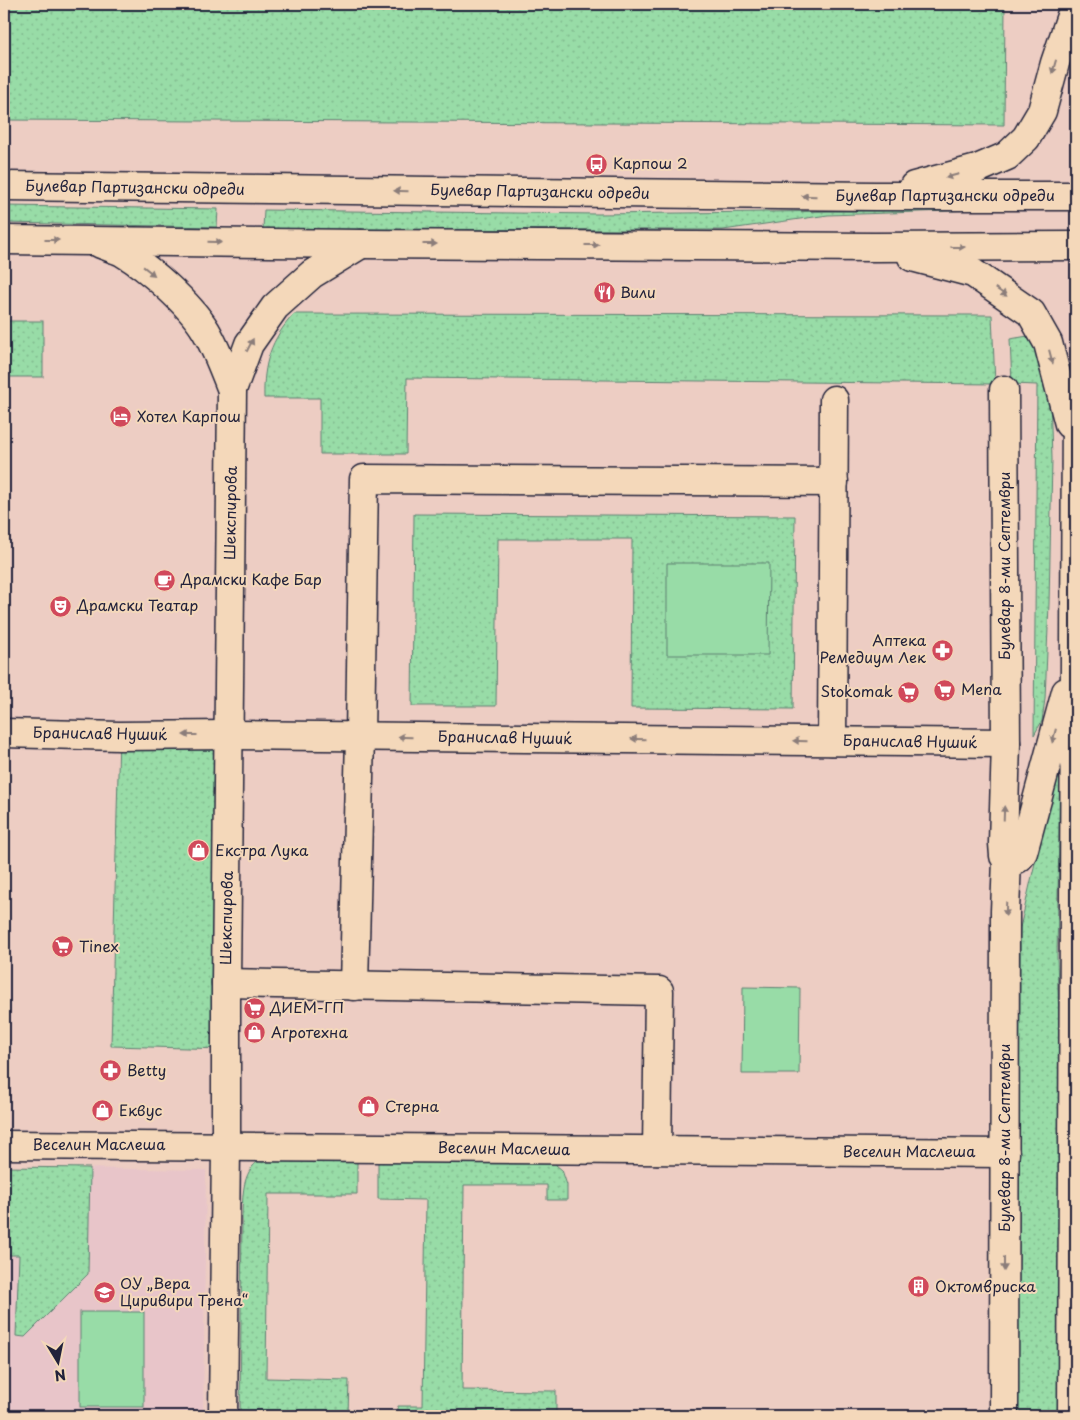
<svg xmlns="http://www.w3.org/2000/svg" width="1080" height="1420" viewBox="0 0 1080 1420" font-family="'Playpen Sans',sans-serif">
  <defs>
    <pattern id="grass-dots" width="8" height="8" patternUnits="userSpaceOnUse" patternTransform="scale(1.25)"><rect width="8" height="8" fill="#98dca7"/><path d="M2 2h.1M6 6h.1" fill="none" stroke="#83bc91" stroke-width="1.8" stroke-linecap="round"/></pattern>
  </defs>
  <rect width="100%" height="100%" fill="#edcdc3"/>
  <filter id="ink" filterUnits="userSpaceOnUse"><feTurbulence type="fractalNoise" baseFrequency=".02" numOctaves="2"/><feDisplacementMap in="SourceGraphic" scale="10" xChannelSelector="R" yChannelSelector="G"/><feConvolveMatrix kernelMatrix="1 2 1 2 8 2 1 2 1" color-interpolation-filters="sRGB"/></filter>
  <g filter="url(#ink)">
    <polygon fill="#e8c5c9" points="4,1167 206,1170 203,1416 4,1416"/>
    <g fill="url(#grass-dots)" stroke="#5d7f71">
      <polygon points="4,4 1005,4 1004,125 4,120"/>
      <polygon points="4,206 218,209 217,227 4,223"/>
      <polygon points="1010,209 828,215 723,230 263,229 264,210 598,214"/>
      <path d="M294,314L992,315L995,384L407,378L406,454H320V398H264C263,364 271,339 294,314Z"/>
      <rect x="4" y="321" width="39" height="56"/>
      <polygon points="1034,335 1050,394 1052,459 1049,604 1045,699 1042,721 1034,735 1037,385 1012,384 1010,339"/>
      <polygon points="414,514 795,516 793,709 631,708 632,539 498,539 496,706 412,706"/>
      <polygon points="229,735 225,1049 111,1046 119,736"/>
      <polygon points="1060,771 1057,957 1063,1147 1061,1416 1018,1416 1020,928 1056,772"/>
      <path d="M357,1156V1194H268L266,1378L349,1380L348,1416H240L242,1214C243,1193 242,1169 264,1157Z"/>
      <polygon points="378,1157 549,1159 562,1170 567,1185 567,1200 547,1200 547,1185 464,1185 462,1390 556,1391 556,1416 398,1416 398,1406 423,1406 426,1200 378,1199"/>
      <polygon points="4,1167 90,1168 88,1274 25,1337 16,1336 19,1255 4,1255"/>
    </g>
    <g fill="#98dca7" stroke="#5d7f71">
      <polygon points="667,563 769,563 768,655 667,655"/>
      <polygon points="743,987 800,988 799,1074 742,1074"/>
      <rect x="80" y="1312" width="64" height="95"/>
    </g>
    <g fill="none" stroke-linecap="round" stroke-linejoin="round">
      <defs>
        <g id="minor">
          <polyline points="4,186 875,196 1076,196"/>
          <polyline points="914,186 977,169 1007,156 1026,138 1042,111 1055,63 1075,4"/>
          <polyline points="4,240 361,244 874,247 1076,246"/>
          <path d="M101,244C108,247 116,249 122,252C149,268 190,304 206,331C217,350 224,370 232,390"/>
          <polyline points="912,257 973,273 1031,313 1048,343 1069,424"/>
          <polyline points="4,733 119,736 229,735 1006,743"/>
          <polyline points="832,741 834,400"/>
          <path d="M1007,860C1015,861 1019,860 1023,852L1066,692"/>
          <polyline points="226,983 659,991 657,1150"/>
          <polyline points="354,986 360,736 364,479 834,482"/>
          <polyline points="4,1145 1005,1153"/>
          <polyline points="223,1416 226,1147 226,983 232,390 249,344 275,307 312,274 361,244"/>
          <polyline points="1004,1416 1005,911 1007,860 1004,856 1003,843 1006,743 1004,390"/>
          <polyline points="1072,1416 1076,396"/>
        </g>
      </defs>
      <use href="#minor" stroke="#22223b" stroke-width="31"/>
      <use href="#minor" stroke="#f4d8ba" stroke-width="28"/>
    </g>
    <defs><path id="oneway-solid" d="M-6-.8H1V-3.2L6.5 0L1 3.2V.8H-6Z" transform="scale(1.25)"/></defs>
    <g fill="#8b7d7a">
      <use href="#oneway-solid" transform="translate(1054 67) rotate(106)"/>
      <use href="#oneway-solid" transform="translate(952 176) rotate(165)"/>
      <use href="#oneway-solid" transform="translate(401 191) rotate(-179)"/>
      <use href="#oneway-solid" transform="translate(809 196) rotate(-179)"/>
      <use href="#oneway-solid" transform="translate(52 240)"/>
      <use href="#oneway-solid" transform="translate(215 242) rotate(1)"/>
      <use href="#oneway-solid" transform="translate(430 244)"/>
      <use href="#oneway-solid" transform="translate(592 245)"/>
      <use href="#oneway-solid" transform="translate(958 247)"/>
      <use href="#oneway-solid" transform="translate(149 271) rotate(38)"/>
      <use href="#oneway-solid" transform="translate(1001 292) rotate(35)"/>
      <use href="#oneway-solid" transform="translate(250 345) rotate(-63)"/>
      <use href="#oneway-solid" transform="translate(1051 357) rotate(75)"/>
      <use href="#oneway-solid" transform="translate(190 735) rotate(180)"/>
      <use href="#oneway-solid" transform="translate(1054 736) rotate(105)"/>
      <use href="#oneway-solid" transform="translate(405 737) rotate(-179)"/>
      <use href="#oneway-solid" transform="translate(638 739) rotate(-179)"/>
      <use href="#oneway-solid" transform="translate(800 741) rotate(-179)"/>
      <use href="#oneway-solid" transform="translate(1004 813) rotate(-88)"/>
      <use href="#oneway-solid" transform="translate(1006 909) rotate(92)"/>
      <use href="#oneway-solid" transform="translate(1004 1264) rotate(90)"/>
    </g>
  </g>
  <defs>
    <symbol id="bus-disc" viewBox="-11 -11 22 22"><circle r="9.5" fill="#d1495b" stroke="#f4d8ba"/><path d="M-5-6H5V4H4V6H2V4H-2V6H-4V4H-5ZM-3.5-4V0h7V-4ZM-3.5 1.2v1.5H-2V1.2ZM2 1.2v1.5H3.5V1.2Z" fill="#fff"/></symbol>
    <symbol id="restaurant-disc" viewBox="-11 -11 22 22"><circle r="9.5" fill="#d1495b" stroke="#f4d8ba"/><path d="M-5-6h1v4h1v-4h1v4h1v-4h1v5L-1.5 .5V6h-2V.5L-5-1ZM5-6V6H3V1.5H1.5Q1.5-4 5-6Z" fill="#fff"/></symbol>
    <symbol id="hotel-disc" viewBox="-11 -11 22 22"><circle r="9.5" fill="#d1495b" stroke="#f4d8ba"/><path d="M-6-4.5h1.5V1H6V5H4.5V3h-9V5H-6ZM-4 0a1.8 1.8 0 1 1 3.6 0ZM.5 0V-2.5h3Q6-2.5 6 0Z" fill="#fff"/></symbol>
    <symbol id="cafe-disc" viewBox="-11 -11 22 22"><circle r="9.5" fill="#d1495b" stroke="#f4d8ba"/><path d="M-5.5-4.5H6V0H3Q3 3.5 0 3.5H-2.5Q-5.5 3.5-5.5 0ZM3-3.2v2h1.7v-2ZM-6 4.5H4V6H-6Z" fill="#fff"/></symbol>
    <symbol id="theatre-disc" viewBox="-11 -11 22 22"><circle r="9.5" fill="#d1495b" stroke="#f4d8ba"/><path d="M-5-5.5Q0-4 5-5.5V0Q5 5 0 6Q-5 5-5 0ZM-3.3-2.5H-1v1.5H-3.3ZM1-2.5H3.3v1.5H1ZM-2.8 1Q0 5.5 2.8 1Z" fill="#fff"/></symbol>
    <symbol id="pharmacy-disc" viewBox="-11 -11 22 22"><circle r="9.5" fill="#d1495b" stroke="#f4d8ba"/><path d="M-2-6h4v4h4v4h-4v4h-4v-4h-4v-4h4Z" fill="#fff"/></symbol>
    <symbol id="supermarket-disc" viewBox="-11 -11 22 22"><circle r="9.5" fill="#d1495b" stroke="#f4d8ba"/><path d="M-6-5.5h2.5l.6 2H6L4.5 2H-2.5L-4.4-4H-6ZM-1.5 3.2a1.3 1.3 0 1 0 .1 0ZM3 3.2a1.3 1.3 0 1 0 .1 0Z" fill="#fff"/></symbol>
    <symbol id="shop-disc" viewBox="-11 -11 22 22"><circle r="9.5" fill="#d1495b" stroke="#f4d8ba"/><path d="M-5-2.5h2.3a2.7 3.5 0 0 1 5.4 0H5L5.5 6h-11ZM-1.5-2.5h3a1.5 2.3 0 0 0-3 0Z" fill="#fff"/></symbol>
    <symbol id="building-disc" viewBox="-11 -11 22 22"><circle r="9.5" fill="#d1495b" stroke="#f4d8ba"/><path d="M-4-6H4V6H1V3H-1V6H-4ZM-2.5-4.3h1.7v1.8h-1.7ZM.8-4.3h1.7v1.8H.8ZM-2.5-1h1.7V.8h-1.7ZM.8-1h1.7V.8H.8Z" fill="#fff"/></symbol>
    <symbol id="school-disc" viewBox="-11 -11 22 22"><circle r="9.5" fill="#d1495b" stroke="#f4d8ba"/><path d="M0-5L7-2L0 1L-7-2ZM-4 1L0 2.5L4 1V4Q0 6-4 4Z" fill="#fff"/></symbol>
  </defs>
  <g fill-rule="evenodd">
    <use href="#bus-disc" x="584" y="152" width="25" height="25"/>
    <use href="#restaurant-disc" x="592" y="280" width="25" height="25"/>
    <use href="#hotel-disc" x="108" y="404" width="25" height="25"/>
    <use href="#cafe-disc" x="152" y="568" width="25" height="25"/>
    <use href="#theatre-disc" x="48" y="594" width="25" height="25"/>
    <use href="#pharmacy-disc" x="930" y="638" width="25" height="25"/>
    <use href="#supermarket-disc" x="932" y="678" width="25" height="25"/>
    <use href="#supermarket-disc" x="896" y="680" width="25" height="25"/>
    <use href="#shop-disc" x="186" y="838" width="25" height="25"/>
    <use href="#supermarket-disc" x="50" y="934" width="25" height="25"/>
    <use href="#supermarket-disc" x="242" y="996" width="25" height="25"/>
    <use href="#shop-disc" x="242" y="1020" width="25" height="25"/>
    <use href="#pharmacy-disc" x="98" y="1058" width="25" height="25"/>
    <use href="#shop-disc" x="356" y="1094" width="25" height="25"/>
    <use href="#shop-disc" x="90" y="1098" width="25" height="25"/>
    <use href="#building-disc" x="906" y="1274" width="25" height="25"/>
    <use href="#school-disc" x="92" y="1280" width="25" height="25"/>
  </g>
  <g text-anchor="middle" stroke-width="4" stroke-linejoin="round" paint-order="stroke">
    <g font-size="15" fill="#22223b" stroke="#f4d8ba" text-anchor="start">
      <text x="613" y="169">Карпош 2</text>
      <text x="620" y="298">Вили</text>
      <text x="137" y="422">Хотел Карпош</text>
      <text x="181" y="585">Драмски Кафе Бар</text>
      <text x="77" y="611">Драмски Театар</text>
      <text x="926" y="646" text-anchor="end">Аптека<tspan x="926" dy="17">Ремедиум Лек</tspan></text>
      <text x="961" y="695">Mena</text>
      <text x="893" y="697" text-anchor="end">Stokomak</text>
      <text x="215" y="856">Екстра Лука</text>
      <text x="79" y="952">Tinex</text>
      <text x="270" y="1013">ДИЕМ-ГП</text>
      <text x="271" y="1038">Агротехна</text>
      <text x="127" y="1076">Betty</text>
      <text x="385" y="1112">Стерна</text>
      <text x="119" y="1116">Еквус</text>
      <text x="120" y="1289">ОУ „Вера<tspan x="120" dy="17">Циривири Трена“</tspan></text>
      <text x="935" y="1292">Октомвриска</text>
    </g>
    <g font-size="15" fill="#22223b" stroke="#f4d8ba">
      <text transform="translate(135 188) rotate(1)" y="5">Булевар Партизански одреди</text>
      <text transform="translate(540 192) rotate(1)" y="5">Булевар Партизански одреди</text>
      <text x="945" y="201">Булевар Партизански одреди</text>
      <text transform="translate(231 513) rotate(-89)" y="5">Шекспирова</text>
      <text transform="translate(1005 566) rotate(-90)" y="5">Булевар 8-ми Септември</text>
      <text transform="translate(100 734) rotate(1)" y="5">Бранислав Нушиќ</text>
      <text transform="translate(505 738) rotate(1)" y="5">Бранислав Нушиќ</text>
      <text transform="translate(910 742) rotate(1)" y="5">Бранислав Нушиќ</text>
      <text transform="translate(227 918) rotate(-89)" y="5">Шекспирова</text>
      <text transform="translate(1005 1138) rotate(-90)" y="5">Булевар 8-ми Септември</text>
      <text x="99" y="1150">Веселин Маслеша</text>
      <text transform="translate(504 1149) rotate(1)" y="5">Веселин Маслеша</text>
      <text x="909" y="1157">Веселин Маслеша</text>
    </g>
  </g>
  <rect width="1080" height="1420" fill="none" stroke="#f4d8ba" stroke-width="20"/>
  <rect x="10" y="10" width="1060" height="1400" fill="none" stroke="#22223b" stroke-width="2" filter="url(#ink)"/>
  <g transform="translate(58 1362) rotate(170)" stroke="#f4d8ba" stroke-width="4" paint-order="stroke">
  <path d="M0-4L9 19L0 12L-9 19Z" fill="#22223b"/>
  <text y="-8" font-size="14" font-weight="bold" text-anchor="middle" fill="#22223b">N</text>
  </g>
</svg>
